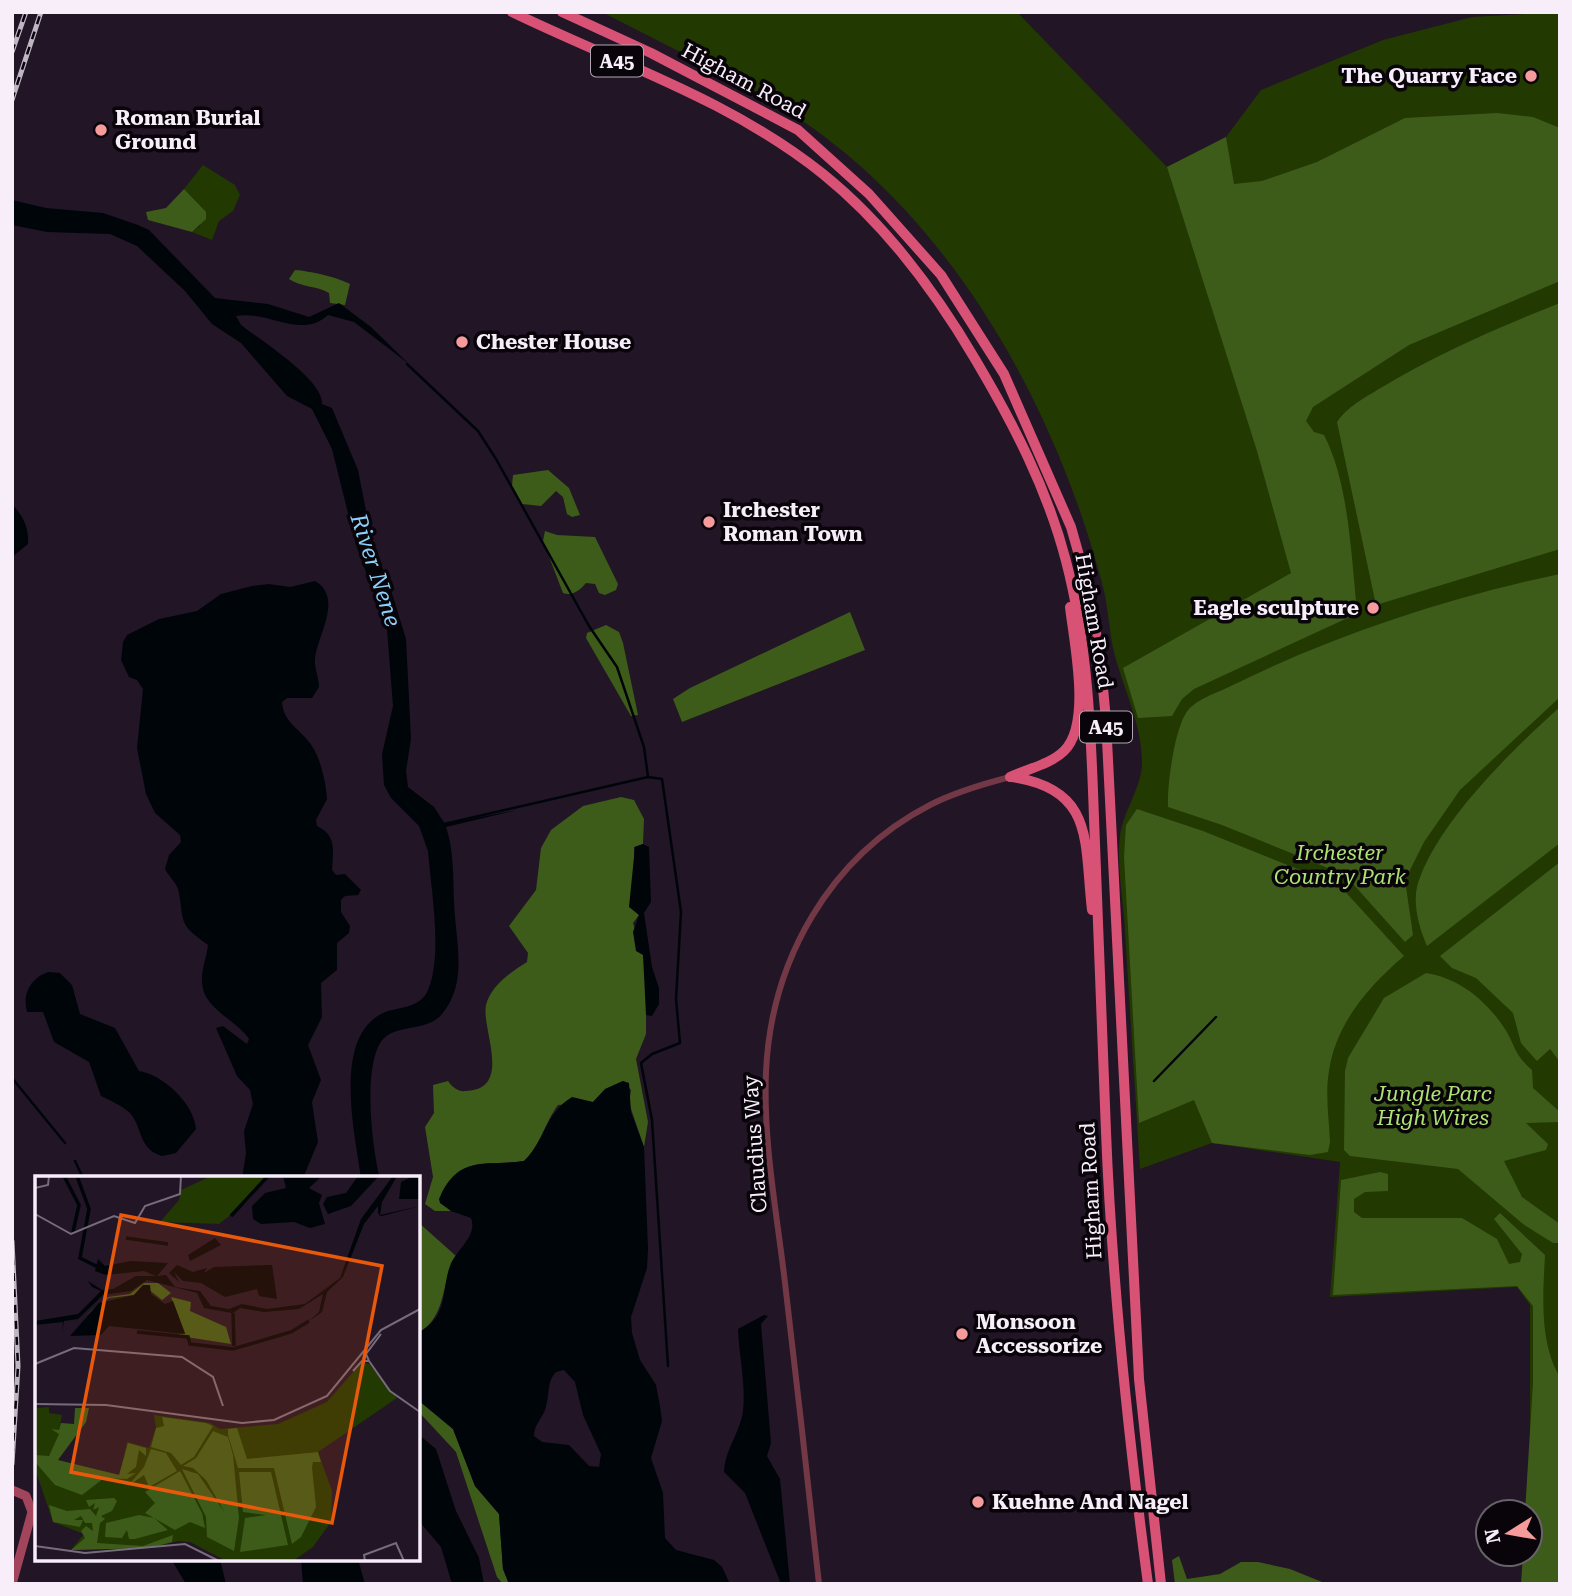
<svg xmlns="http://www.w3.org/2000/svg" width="1572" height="1596" viewBox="0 0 1572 1596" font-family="'Roboto Serif',serif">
  <rect width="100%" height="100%" fill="#221526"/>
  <g fill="#223902">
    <path d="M602,12H1017L1167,167L1226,137L1261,90L1383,40L1472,17L1560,12V1584L1530,1554V1305L1517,1287L1330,1297L1340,1162L1212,1143L1140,1169C1135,1090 1130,1012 1125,933C1124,904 1116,864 1120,836C1123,811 1142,787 1142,763C1142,722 1122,687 1113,648C1109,628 1108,607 1103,587C1056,407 952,217 792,114C732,76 665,45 602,12Z"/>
    <polygon points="203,165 235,185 240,195 233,211 219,221 212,240 192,232 200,226 195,201 184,189"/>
  </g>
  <g fill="#3e5c19">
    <path d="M1497,113L1533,117L1560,128V281L1409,345L1313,407L1306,421L1314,432L1324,435C1349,483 1351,555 1357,610L1354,615L1194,689L1182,699L1172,716L1138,718L1123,668L1291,573L1257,451L1167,167L1226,137L1234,184L1262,181L1317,162L1405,118Z"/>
    <polygon points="184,189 206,212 206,219 192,232 148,220 146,212 166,208"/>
    <path d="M295,270C309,271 337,277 350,284L345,305L330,303L329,293C316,285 302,288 289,279Z"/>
    <path d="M1560,303V549L1376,605L1337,422C1347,407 1364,398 1379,389C1437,354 1497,328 1560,303Z"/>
    <polygon points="548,470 569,488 580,515 572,517 567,514 563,497 556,491 541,506 522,504 512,486 513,475"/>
    <path d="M545,531L557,535L595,537L618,584L616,590L605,595L599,593L595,584L586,583C579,591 573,596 563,593L543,541Z"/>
    <path d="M1560,574V697L1460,790L1424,842L1405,880L1413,935L1405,942L1345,875L1222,825L1168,807C1167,786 1174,732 1186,713C1195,699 1217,693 1231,686C1334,635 1447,598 1560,574Z"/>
    <polygon points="850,612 865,650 682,722 673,699 690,688"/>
    <polygon points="606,625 619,632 623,643 638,715 631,716 586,638 587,633"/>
    <path d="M1560,707V843L1427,946C1419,928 1412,903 1418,883C1437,823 1513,749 1560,707Z"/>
    <path d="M621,797L634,800L644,819L643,844L634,847L635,911L639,915L633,923L643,955L646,977V1034L636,1059L648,1122L644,1147L629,1103L631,1090L623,1081L606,1089L593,1102L558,1105C544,1124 541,1145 524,1161C486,1167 459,1153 440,1199L451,1211H435L425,1204L433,1177L425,1127L434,1113L433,1085L448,1081C452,1087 458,1092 465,1091C514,1090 481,1029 486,1005C491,985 511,972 527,962L528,953L509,926L536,890L541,848L551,830L583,806Z"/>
    <path d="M1137,809L1203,831L1340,886L1404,956C1369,986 1336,1023 1329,1071C1325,1094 1329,1119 1330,1142L1328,1152L1310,1155L1212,1143L1194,1100L1139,1123L1124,857L1126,825Z"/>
    <polygon points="1560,862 1560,1062 1550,1049 1537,1061 1521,1043 1513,1013 1476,978 1452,968 1440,956"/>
    <path d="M1426,973C1459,978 1487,1001 1505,1029C1516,1047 1513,1053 1532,1070L1533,1088L1560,1112V1122L1526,1123L1548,1144L1546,1150L1504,1161L1522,1197L1560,1224V1243H1553L1523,1224L1458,1169L1350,1156L1344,1150L1345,1071L1348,1058L1384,998Z"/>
    <path d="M1380,1172L1388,1174V1191L1365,1192L1354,1199V1212L1362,1218H1462L1497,1239L1509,1264L1520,1262L1522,1254L1494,1219L1500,1213L1545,1255C1543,1293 1539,1343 1560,1377V1584H1521L1523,1554H1530V1512H1525L1533,1383V1306L1517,1286L1333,1295L1341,1180Z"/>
    <path d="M418,1222L456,1256C440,1282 448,1316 418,1333Z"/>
    <polygon points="418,1400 453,1429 475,1486 499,1514 503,1569 509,1584 503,1584 497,1577 456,1452 418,1411"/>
    <polygon points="1179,1556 1187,1579 1220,1574 1241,1562 1258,1562 1290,1569 1327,1584 1175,1584 1172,1560"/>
  </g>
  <g fill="#00050a" fill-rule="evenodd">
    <path d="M12,200L46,208L103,213L138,225L149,230L215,298L268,304L309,317L339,303L371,327L409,364L354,322L328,315C301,340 268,310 236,316L241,325C260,340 324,380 322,404L332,408L358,470L373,546L389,584L406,639L411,739L406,771L408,787L434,807L445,824L517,810L446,827C454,851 453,876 454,901C455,939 469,982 442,1014C429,1030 405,1025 388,1035C360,1051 372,1150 380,1178H361C355,1134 332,1037 383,1013C399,1006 420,1009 428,990C443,955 431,889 428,851L419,826L391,798L384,785L382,754L393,706L387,629L356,545L332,449L312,409L287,396L241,343L212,324L185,291L137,246L110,234L47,232L12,225Z"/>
    <path d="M12,504C23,516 29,527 28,544L12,557Z"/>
    <path d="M315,581C344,598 317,636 315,659C314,667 319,678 319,687L312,698H287L282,702C283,723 302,730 312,746C321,760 326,783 327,799L316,820L317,826C337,835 333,851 332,870L336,875L345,874L361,890L358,895L345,896L341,900V912L350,926L349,933L337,943V970L321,983L322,1017L308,1045L321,1080L312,1102L318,1142L303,1178H242L246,1154L244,1131L253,1104L250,1090L237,1076L216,1028L223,1026L247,1044L249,1039C235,1018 200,1008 202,978C202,967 207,956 208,945C179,924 184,924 179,893C178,884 169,877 165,869L169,855L181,842L180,835L155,813L146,794L137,748L143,689L137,680L129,677L121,660L123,642L127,635L159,619L197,611L221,594L252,586L269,584L290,587Z"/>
    <polygon points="643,844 649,847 651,902 644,913 652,967 659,988 659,1004 652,1016 646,1015 643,955 636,951 633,932 639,915 629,907 635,847"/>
    <path d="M49,972L60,973L72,985L80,1014L115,1028L139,1071C163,1075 194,1103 196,1129L176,1153L162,1156C138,1149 143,1128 130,1113C123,1106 109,1100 101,1096L89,1062L54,1042L43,1012H27C22,994 31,977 49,972Z"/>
    <path d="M623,1081L629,1083L631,1112L644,1147L648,1249L647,1268L631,1317L632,1333L640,1360L656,1385L660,1406L662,1421L651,1458L663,1493L665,1538L676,1550L714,1560L722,1567L730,1584H509L503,1569L499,1514L475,1486L453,1429L418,1400V1333C426,1328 433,1323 438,1314C446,1299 444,1281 450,1266C456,1250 478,1236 471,1218L451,1211L440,1203L439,1199C458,1153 487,1167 524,1161C545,1141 545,1113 572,1097L593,1102L605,1089ZM564,1370L575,1382L583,1415L601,1454L599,1467L589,1466L569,1445L542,1442L534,1436C534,1425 541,1420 545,1410C550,1397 546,1382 556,1372Z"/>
    <path d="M764,1315L768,1316L761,1324L771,1443L767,1456L780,1479L790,1584H781L745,1493L724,1472C725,1449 740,1433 743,1411C746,1385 739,1355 738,1329Z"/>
    <polygon points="418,1434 436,1449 456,1511 479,1558 484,1584 452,1584 441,1547 418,1520"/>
    <polygon points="171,1559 220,1559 226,1584 186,1584"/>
    <polygon points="301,1559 358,1559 365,1584 303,1584"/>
  </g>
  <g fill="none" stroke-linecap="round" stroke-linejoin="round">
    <g stroke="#00050a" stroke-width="2.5">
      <polyline points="407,364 478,431 496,459 589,626 617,667 644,747 648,777"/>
      <polyline points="444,824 648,777 662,779 681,912 676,999 680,1043 652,1054 641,1063 652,1120 668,1366"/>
      <polyline points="12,1078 65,1143"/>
      <polyline points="1154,1081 1216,1017"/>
      <polyline points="75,1161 83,1178"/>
    </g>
    <path stroke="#723845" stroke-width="6" d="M819,1584C808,1484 797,1383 785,1283C777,1214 763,1142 766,1072C771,961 829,857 930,805C955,792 983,784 1010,777"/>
    <polyline stroke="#a2455c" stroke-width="9" points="12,1490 26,1496 32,1512 12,1584"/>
    <g stroke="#d85276" stroke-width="10">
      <path d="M512,12C617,63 731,100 823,174C885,224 935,291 975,359C1013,423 1047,488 1066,561C1088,645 1091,731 1094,818C1099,923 1101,1027 1106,1132C1112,1283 1128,1434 1148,1584"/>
      <polyline points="562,12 651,53 798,130 869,194 941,275 1004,374 1071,527 1088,587 1100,656 1106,720 1139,1379 1161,1584"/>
      <path d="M1010,777C1027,769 1051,764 1064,751C1092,724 1074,643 1070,607"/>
      <path d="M1012,777C1095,790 1084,841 1092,910"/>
    </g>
    <defs>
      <g id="rail">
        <polyline points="12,52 26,12"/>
        <polyline points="12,100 41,12"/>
        <polyline points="12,1241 18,1366 12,1464"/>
      </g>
    </defs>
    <use href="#rail" stroke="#c0b6c3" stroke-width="5"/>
    <use href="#rail" stroke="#08040a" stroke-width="2.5" stroke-dasharray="8" stroke-linecap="butt"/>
  </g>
  <g fill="#f59b9c" stroke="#08040a" stroke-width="2.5">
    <circle cx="1531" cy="76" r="7"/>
    <circle cx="101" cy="130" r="7"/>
    <circle cx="462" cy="342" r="7"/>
    <circle cx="709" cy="522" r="7"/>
    <circle cx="1373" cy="608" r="7"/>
    <circle cx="962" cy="1334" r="7"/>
    <circle cx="978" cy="1502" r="7"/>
  </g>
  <g text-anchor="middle" stroke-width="7" stroke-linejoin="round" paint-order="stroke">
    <g fill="#08040a" stroke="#afa8b2" stroke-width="2">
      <rect x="591" y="45.5" width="52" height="31" rx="5"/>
      <rect x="1080" y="711.5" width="52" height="31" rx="5"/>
    </g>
    <g font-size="19" font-weight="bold" fill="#f7eefa">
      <text x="617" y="68">A45</text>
      <text x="1106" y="734">A45</text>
    </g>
    <g font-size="21" font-weight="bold" fill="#f7eefa" stroke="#08040a" text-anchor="start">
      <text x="1517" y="83" text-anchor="end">The Quarry Face</text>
      <text x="115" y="125">Roman Burial<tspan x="115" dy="24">Ground</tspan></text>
      <text x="476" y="349">Chester House</text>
      <text x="723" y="517">Irchester<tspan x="723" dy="24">Roman Town</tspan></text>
      <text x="1359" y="615" text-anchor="end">Eagle sculpture</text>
      <text x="976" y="1329">Monsoon<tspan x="976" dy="24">Accessorize</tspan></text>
      <text x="992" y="1509">Kuehne And Nagel</text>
    </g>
    <g font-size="21" fill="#f7eefa" stroke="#08040a">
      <text transform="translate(744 81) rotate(28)" y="7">Higham Road</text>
      <text transform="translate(1094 621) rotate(80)" y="7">Higham Road</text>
      <text transform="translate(755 1144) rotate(-94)" y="7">Claudius Way</text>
      <text transform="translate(1091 1191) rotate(-93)" y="7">Higham Road</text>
    </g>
    <g font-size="21" font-style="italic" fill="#ace372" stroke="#08040a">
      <text x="1340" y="860">Irchester<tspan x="1340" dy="24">Country Park</tspan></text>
      <text x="1433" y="1101">Jungle Parc<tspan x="1433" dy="24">High Wires</tspan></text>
    </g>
    <g font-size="23" font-style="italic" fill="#8ad2fb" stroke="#08040a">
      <text transform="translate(376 570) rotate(72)" y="8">River Nene</text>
    </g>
  </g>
  <g transform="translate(35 1176)">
    <rect width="385" height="385" fill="#221526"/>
    <path d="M176,0H233L212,26L184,48L125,46L144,24L146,14ZM327,186L334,188L362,222L283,276L297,315L296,346L278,371L258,385H191L155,366L143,365L116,372L36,374L49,358L18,346L0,293V232L14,231V237L27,239L24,255L16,253L24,257L22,272L11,282L85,299L92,266L114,272L121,252L119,239L175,247L185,253L243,248L292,226Z" fill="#223902"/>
    <path d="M109,107H123L136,117L127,124L108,109L99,119L74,122L50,140L73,121L95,118ZM136,121L156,126L155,135L191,151L196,168L139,159L150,157ZM40,232H54L51,246L23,284L84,299L93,267L111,272V280L104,274L101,291L92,298L101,297L92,303L69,302L47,319L20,309L0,286V279L14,280L24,258L16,253L24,254L26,247L39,248ZM127,241L171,247L178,250L159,281L146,289L136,277L116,271L121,252L129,250ZM202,252L212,283L283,276L286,286H278L277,291L281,331L266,361L257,368L239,292H203L193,259V253ZM178,255L193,261L198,279L204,342L199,375L172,361L171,341L147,293L163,298L190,337L171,304L158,292L148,290L161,282ZM116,273L131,277L142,295L114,311L109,299L93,310L109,291ZM145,295L167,337L170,352L155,346L140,354L110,337L120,327L110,316ZM236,296L253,369L205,376L210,342L231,339L208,336L204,296ZM79,322L82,325L77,335L66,340L70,343L65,347L62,367L108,370L138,359L137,366L114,372L36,374L50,362L46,355L51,350L58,355L57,347H50L46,340L39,344H48L45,351L18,346L14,329L32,335L55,333L61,340L64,331L58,334L60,327L54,331L51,324ZM104,339L119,342L133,354L100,363H94L92,354L87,362L70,361L71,347Z" fill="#3e5c19"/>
    <path d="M248,0H287L274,12L287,19L284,27L290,48L275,52L259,46L226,48L218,43L217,30L230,17L251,12ZM323,0H344L316,30L293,38L288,28L292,21L311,17ZM358,0L361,2L347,26L345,39L385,30L347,40H345L343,37V30L329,48L308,101L292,116L287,136L274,145L284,136L288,118L264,133L229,136L205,132L198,137V149L197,137L169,132L162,117L112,104L96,115L68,119L43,143L29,145L27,157L2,179L27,157L28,146L0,149V145L43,138L66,115L57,111L53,105L67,114L78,113L101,100H121L109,95L71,99L60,95L63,83L70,90L96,85L133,87L122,100L131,99L140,111L165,115L176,130L194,133L207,128L232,133L270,128L305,102L326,43ZM378,0H385V23H364L366,6ZM180,62L186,69L155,85L153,79ZM142,89L158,96L172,92L169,97L179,91L237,89L242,123L224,120L222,113L190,121L166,107L148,105L139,96L144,106L134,97ZM108,109H115L116,118L130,128L138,125L150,158L74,150L66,159L35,160L64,127L99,119Z" fill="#00050a"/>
    <path fill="none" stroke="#00050a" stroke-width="3.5" d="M29,0L44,29L38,56M42,0L54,33L45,82L63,91M196,40L233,0M91,62L133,68M198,137L199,170M102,156L153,161L155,168L198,173L256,156L274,145"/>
    <path fill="none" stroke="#776c7b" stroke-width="2" d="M0,12L13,9L14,0M0,38L36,58L79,40L100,47L110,30L145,18L146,0M334,185L355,215L385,236M0,188L39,172L147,181L178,201L188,230M318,195L327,185H334L331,178L346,158M0,228L71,229L207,247L239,244L292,220L346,154L385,133M0,370L50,377L150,368L184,385M330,385L329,379L361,367L369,385"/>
    <path fill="#e8590c" fill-opacity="0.15" stroke="#e8590c" stroke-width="3.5" d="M86,39L347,90L297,347L36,296Z"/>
    <rect width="385" height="385" fill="none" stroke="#f7eefa" stroke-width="3.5"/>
  </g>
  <rect width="1572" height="1596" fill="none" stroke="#f7eefa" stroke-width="28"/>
  <g transform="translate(1509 1533) rotate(259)"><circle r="33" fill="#08040a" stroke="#68626a" stroke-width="2"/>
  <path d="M0-5L12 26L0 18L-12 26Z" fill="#f59b9c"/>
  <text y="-10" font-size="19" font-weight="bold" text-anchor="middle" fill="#f7eefa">N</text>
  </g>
</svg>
